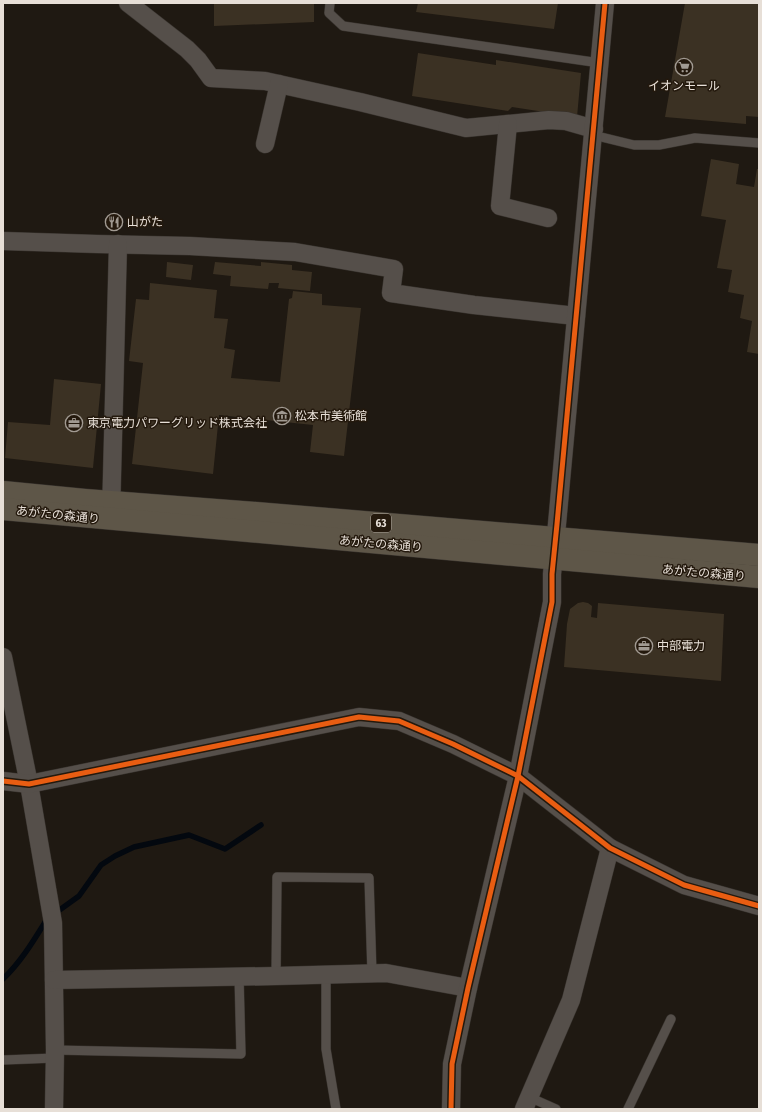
<svg xmlns="http://www.w3.org/2000/svg" width="762" height="1112" viewBox="0 0 762 1112" font-family="'Fira Sans Condensed','Noto Sans JP',sans-serif">
  <rect width="100%" height="100%" fill="#1f1912"/>
  <g fill="none" stroke-linecap="round" stroke-linejoin="round">
    <g stroke="#03080f" stroke-width="5.5">
      <polyline points="54,914 79,896 101,865 115,856 134,847 189,835 225,849 261,825"/>
      <path d="M3,979C21,962 34,940 47,919"/>
    </g>
  </g>
  <g fill="#3b3123">
    <polygon points="214,3 314,3 314,22 214,26"/>
    <polygon points="418,3 558,3 554,29 416,12"/>
    <polygon points="685,3 759,3 759,117 746,116 746,124 665,117"/>
    <polygon points="418,53 496,65 496,60 581,73 577,117 512,107 508,111 412,96"/>
    <polygon points="711,159 739,164 736,184 754,187 757,169 759,169 759,354 747,352 752,321 740,318 744,295 728,292 732,270 717,268 726,220 701,216"/>
    <polygon points="167,262 193,265 191,280 166,277"/>
    <polygon points="215,262 261,266 261,262 292,265 292,270 312,272 310,291 278,288 279,283 269,283 268,289 230,286 231,276 213,274"/>
    <polygon points="150,283 217,290 214,318 228,319 224,348 235,350 231,378 280,382 289,299 292,298 293,291 322,294 322,305 361,308 344,456 310,452 313,425 219,415 213,474 132,464 143,363 129,361 136,299 149,300"/>
    <polygon points="54,379 101,384 93,468 5,458 8,422 50,425"/>
    <polygon points="583,602 588,603 592,606 591,617 597,618 598,603 724,614 721,681 564,667 567,624 570,609 578,603"/>
  </g>
  <g fill="none" stroke-linecap="round" stroke-linejoin="round">
    <defs>
      <g id="lane">
        <polyline points="330,3 329,13 343,26 600,63"/>
        <polyline points="593,135 634,145 659,145 695,138 759,143"/>
        <polyline points="326,975 326,1049 336,1109"/>
        <polyline points="276,976 277,877 369,878 372,974"/>
        <polyline points="55,1050 241,1054 239,976"/>
        <polyline points="3,1060 55,1058"/>
        <polyline points="529,1097 556,1109"/>
        <polyline points="628,1109 671,1019"/>
      </g>
      <g id="street">
        <polyline points="128,3 187,49 198,60 211,78 265,81 360,102 466,128 549,120 566,121 594,129"/>
        <polyline points="508,124 500,206 548,218"/>
        <polyline points="265,144 279,84"/>
        <polyline points="3,241 97,244 190,246 295,252 394,269 391,293 474,305 576,316"/>
        <polyline points="111,515 118,244"/>
        <polyline points="3,657 29,784 53,923 55,1050 54,1109"/>
        <polyline points="3,781 29,784 359,717 399,721 453,744 518,776 610,848 684,885 759,906"/>
        <polyline points="54,980 276,976 386,973 468,988"/>
        <polyline points="451,1109 452,1064 468,988 518,776 552,602 552,574 557,524 605,3"/>
        <polyline points="524,1109 571,1000 610,848"/>
      </g>
      <g id="primary">
        <polyline points="3,492 85,500 256,513 759,555"/>
        <polyline points="3,509 759,577"/>
      </g>
    </defs>
    <use href="#lane" stroke="#39342f" stroke-width="10"/>
    <use href="#street" stroke="#39342f" stroke-width="19"/>
    <use href="#primary" stroke="#39342f" stroke-width="23"/>
    <use href="#lane" stroke="#554f4a" stroke-width="9"/>
    <use href="#street" stroke="#554f4a" stroke-width="18"/>
    <use href="#primary" stroke="#5e5648" stroke-width="22"/>
    <defs>
      <g id="cycleway">
        <polyline points="3,781 29,784 359,717 399,721 453,744 518,776 610,848 684,885 759,906"/>
        <polyline points="451,1109 452,1064 468,988 518,776 552,602 552,574 557,524 605,3"/>
      </g>
    </defs>
    <use href="#cycleway" stroke="#24190d" stroke-width="8"/>
    <use href="#cycleway" stroke="#e95d12" stroke-width="5"/>
  </g>
  <defs>
    <symbol id="supermarket-ring" viewBox="-11 -11 22 22"><circle r="9.5" fill="#24190d" stroke="#a19a92" stroke-width="1.5"/><path d="M-6-5.5h2.5l.6 2H6L4.5 2H-2.5L-4.4-4H-6ZM-1.5 3.2a1.3 1.3 0 1 0 .1 0ZM3 3.2a1.3 1.3 0 1 0 .1 0Z" fill="#a19a92"/></symbol>
    <symbol id="restaurant-ring" viewBox="-11 -11 22 22"><circle r="9.5" fill="#24190d" stroke="#a19a92" stroke-width="1.5"/><path d="M-5-6h1v4h1v-4h1v4h1v-4h1v5L-1.5 .5V6h-2V.5L-5-1ZM5-6V6H3V1.5H1.5Q1.5-4 5-6Z" fill="#a19a92"/></symbol>
    <symbol id="museum-ring" viewBox="-11 -11 22 22"><circle r="9.5" fill="#24190d" stroke="#a19a92" stroke-width="1.5"/><path d="M0-6L6-3V-2H-6V-3ZM-5-1h2V3h-2ZM-1-1h2V3h-2ZM3-1h2V3H3ZM-6 4H6V6H-6Z" fill="#a19a92"/></symbol>
    <symbol id="office-ring" viewBox="-11 -11 22 22"><circle r="9.5" fill="#24190d" stroke="#a19a92" stroke-width="1.5"/><path d="M-6-3h4V-5.5h4V-3h4V5H-6ZM-1-4.5V-3h2v-1.5ZM-6 0V1H6V0Z" fill="#a19a92"/></symbol>
  </defs>
  <g fill-rule="evenodd">
    <use href="#supermarket-ring" x="674" y="57" width="20" height="20"/>
    <use href="#restaurant-ring" x="104" y="212" width="20" height="20"/>
    <use href="#museum-ring" x="272" y="406" width="20" height="20"/>
    <use href="#office-ring" x="64" y="413" width="20" height="20"/>
    <use href="#office-ring" x="634" y="636" width="20" height="20"/>
  </g>
  <g text-anchor="middle" stroke-width="3" stroke-linejoin="round" paint-order="stroke">
    <rect fill="#24190d" stroke="#aca49a" stroke-width="1" x="371" y="514" width="20" height="18" rx="3"/>
    <g font-size="11" font-weight="bold" fill="#e7dfd7">
      <text x="381" y="527">63</text>
    </g>
    <g font-size="12" fill="#e7dfd7" stroke="#24190d" text-anchor="start">
      <text x="684" y="90" text-anchor="middle">イオンモール</text>
      <text x="127" y="226">山がた</text>
      <text x="295" y="420">松本市美術館</text>
      <text x="87" y="427">東京電力パワーグリッド株式会社</text>
      <text x="657" y="650">中部電力</text>
    </g>
    <g font-size="12" fill="#e7dfd7" stroke="#24190d">
      <text transform="translate(58 515) rotate(6)" y="4">あがたの森通り</text>
      <text transform="translate(381 544) rotate(5)" y="4">あがたの森通り</text>
      <text transform="translate(704 573) rotate(5)" y="4">あがたの森通り</text>
    </g>
  </g>
  <rect width="762" height="1112" fill="none" stroke="#e7dfd7" stroke-width="8"/>
</svg>
